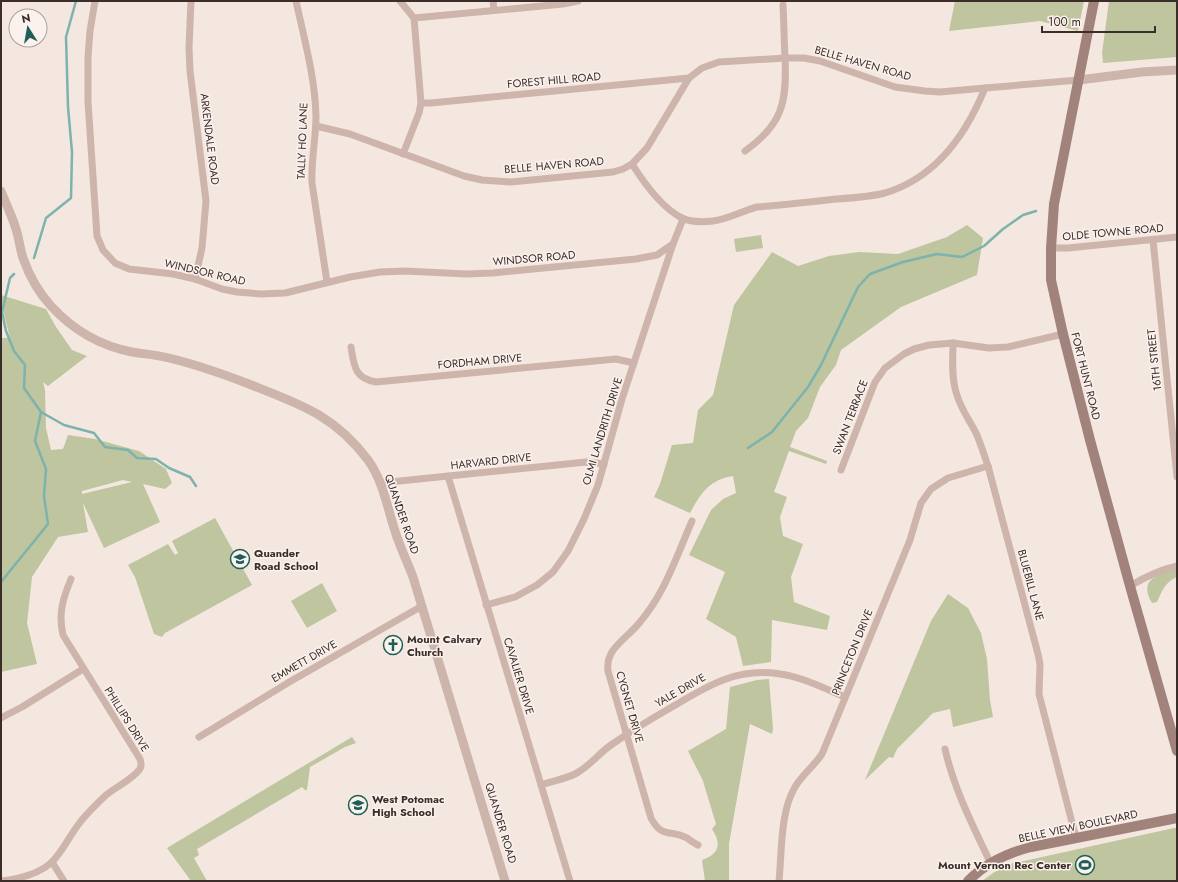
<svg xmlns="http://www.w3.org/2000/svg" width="1178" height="882" viewBox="0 0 1178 882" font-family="Jost,sans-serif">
  <rect width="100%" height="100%" fill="#f4e7e0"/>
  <g fill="#bec59f" fill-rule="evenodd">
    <polygon points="955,1 1084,1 1078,31 1040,21 949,31"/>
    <polygon points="1109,1 1177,1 1177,57 1103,63 1102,53"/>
    <path d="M967,225L983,238L977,275L901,307L841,350L836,365L820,387L808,418L796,431L790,447L827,461L826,464L789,451L774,492L787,497L780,517L783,536L803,544L791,577L794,602L830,616L827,630L772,620L771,662L743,666L736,637L706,619L725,572L689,555L711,510L723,499L736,493L733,476C709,480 701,493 690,513L654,497L660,484L672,445L693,443L698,410L713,395L734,305L772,252L798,266L829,256L859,252L898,254L947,237Z"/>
    <polygon points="761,235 763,248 736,252 734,239"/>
    <path d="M1,295L46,309L56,327L72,350L87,356L48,386L43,382L45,390L46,428L51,450L63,449L68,435L95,439L139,451L166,469L172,483L165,489L143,484L160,522L104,548L83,503L88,532L58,537L32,577L27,623L37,664L1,672V338H10L1,302ZM123,480L132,482L82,494V491Z"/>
    <polygon points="215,518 252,585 165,633 162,637 154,634 135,577 128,565 168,544 175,555 178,553 172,541"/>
    <path d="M1177,569V577C1165,582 1162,591 1157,602L1152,603C1138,579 1158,574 1177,569Z"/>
    <polygon points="322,583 337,611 307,628 291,601"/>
    <polygon points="948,594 968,608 981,633 987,659 990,700 993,717 953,727 950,709 933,713 897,749 893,758 889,757 865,780 931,621"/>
    <path d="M769,679L773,729L772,734L750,724L729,844V881H705L702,860C719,854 722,844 712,829L716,824L703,781L688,751L726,729L730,687L757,680Z"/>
    <polygon points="352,737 356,743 345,747 310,767 307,790 305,790 302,787 197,849 199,855 194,858 207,881 191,881 167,848"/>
    <polygon points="1174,828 1177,828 1177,881 982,881 993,873 1010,864"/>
  </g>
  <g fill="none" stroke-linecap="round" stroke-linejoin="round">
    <g stroke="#7db3ac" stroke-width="2.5">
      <polyline points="34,258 46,218 71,198 72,152 68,107 66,37 76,1"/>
      <polyline points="41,412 64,425 94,433 105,447 128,450 137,458 156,459 169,468 190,477 196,486"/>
      <polyline points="748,448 772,432 808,387 821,365 858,287 870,274 903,262 937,254 962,257 984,246 1003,229 1023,215 1036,211"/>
      <polyline points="1,582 48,524 44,496 46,469 35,441 41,412 24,388 25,365 14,351 6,331 2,312 10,278 14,274"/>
    </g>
    <g stroke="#ceb5ab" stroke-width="7">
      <polyline points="95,1 90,31 88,57 88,102 97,236 103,250 115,263 129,269 173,274 195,279 222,289 237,292 261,294 285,293 350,277 380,272 405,271 466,274 493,273 636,259 657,255 673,244"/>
      <polyline points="191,1 189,47 190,71 206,201 202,248 195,279"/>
      <path d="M296,1C304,38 315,77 316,116C316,138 311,160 312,183L327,282"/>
      <polyline points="400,1 414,18"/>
      <polyline points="493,1 494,10"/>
      <polyline points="414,18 563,4 578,1"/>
      <polyline points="421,103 431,103 689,78"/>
      <polyline points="316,126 350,134 464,176 482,180 511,182 613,172 623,169 632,164 647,148 689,78 702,68 719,62 785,58 804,58 820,61 895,87 925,91 940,92 985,88 1079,80"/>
      <path d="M745,151C783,124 787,102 785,57C784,40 784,22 783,5"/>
      <polyline points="403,154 419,113 421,103 414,18"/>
      <path d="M632,164C644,183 662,208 682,218C690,222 704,222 713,221C728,219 742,211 757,207C783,205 810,202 836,199C852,198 869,197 885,193C935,178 966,135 985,88"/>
      <polyline points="1153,240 1177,477"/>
      <polyline points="1051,248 1068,248 1177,237"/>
      <path d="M953,343C953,359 951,376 956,392C960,408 969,419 976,433C981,444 984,455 988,466L1038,654L1040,664L1039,694L1076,838"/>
      <path d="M351,347C354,365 354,378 376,382L616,359L634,363"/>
      <polyline points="841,470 875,382 885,368 904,354 914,349 929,345 953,343 989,348 1008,347 1063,334"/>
      <polyline points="448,476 570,881"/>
      <polyline points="380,483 586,462 604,464"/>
      <path d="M692,521C677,555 665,593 640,622C627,639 605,648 608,671L651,818C662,839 670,829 687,838C690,840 694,843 698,845"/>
      <path d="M1130,586C1145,577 1159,570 1177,566"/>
      <polyline points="486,605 515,597 537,585 553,572 568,551 584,519 598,485 622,399 673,244 683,219"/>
      <polyline points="1,718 22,707 83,669"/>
      <polyline points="199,737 291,681 422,606"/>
      <path d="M945,749C954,789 973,826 990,862"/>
      <path d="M541,785C552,781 565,779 575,774C589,767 598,754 611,745C631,731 651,719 672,707C707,686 737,667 780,674C802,677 824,688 845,697"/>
      <polyline points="52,862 64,881"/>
      <path d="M1,881C19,879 38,875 52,862C62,852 69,837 78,825C86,814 96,805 105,796C114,788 133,779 139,770C142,767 141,762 140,759L63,635C58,614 63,598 71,579"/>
      <path d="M779,881C782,852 780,812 795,787C802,775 814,766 822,754L910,540L921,503L931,489L948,478L988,466"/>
    </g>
    <g stroke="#ceb5ab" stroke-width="9">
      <polyline points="1079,80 1142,72 1177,70"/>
      <path d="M1,191C6,204 12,216 16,229C19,238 20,249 23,258C29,275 39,293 51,306C73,330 101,346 132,352C145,354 157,355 169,358C198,365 226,375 254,386C302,405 335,416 368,460C384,482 388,512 397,537C402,551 408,564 413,577L505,881"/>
    </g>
    <g stroke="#a2837c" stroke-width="10">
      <polyline points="1094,1 1054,204 1051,248 1051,280 1063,334 1090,440 1130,586 1177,751"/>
      <path d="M968,881C986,863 1007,853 1031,847L1177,818"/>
    </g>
  </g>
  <defs>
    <symbol id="school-ring" viewBox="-11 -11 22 22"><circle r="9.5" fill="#fbf2ed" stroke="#1d5f58" stroke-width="1.5"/><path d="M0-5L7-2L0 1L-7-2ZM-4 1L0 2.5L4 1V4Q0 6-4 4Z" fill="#1d5f58"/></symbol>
    <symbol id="church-ring" viewBox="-11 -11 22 22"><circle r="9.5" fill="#fbf2ed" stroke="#1d5f58" stroke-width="1.5"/><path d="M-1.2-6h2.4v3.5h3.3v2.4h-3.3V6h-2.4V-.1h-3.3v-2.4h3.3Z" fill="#1d5f58"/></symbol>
    <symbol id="stadium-ring" viewBox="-11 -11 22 22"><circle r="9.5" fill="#fbf2ed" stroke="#1d5f58" stroke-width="1.5"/><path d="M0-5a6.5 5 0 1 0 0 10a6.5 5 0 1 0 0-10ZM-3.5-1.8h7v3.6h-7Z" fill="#1d5f58"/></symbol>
  </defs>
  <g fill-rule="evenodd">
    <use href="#school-ring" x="229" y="548" width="22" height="22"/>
    <use href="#church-ring" x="382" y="634" width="22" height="22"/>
    <use href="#school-ring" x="347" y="794" width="22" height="22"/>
    <use href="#stadium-ring" x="1074" y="854" width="22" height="22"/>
  </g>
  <g text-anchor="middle" stroke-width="3" stroke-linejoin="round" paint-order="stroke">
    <g font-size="11" fill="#3b2d2a" stroke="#fbf2ed">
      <text transform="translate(863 63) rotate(16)" y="4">BELLE HAVEN ROAD</text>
      <text transform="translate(554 80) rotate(-5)" y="4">FOREST HILL ROAD</text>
      <text transform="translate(210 139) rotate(83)" y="4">ARKENDALE ROAD</text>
      <text transform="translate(302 141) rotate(-88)" y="4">TALLY HO LANE</text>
      <text transform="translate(554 165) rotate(-5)" y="4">BELLE HAVEN ROAD</text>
      <text transform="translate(1113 232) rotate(-5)" y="4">OLDE TOWNE ROAD</text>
      <text transform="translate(534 258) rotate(-5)" y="4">WINDSOR ROAD</text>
      <text transform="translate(205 272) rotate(13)" y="4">WINDSOR ROAD</text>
      <text transform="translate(1154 360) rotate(-96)" y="4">16TH STREET</text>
      <text transform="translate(480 361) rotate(-5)" y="4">FORDHAM DRIVE</text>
      <text transform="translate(1086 376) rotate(76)" y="4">FORT HUNT ROAD</text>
      <text transform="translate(850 417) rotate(-69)" y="4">SWAN TERRACE</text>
      <text transform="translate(602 431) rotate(-73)" y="4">OLMI LANDRITH DRIVE</text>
      <text transform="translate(491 461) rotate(-6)" y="4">HARVARD DRIVE</text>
      <text transform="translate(402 514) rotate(71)" y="4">QUANDER ROAD</text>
      <text transform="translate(1031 585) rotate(75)" y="4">BLUEBILL LANE</text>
      <text transform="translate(852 652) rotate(-68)" y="4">PRINCETON DRIVE</text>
      <text transform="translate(304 661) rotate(-30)" y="4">EMMETT DRIVE</text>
      <text transform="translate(519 676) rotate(73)" y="4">CAVALIER DRIVE</text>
      <text transform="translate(680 690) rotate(-30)" y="4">YALE DRIVE</text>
      <text transform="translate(630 707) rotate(74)" y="4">CYGNET DRIVE</text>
      <text transform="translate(127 719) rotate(58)" y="4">PHILLIPS DRIVE</text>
      <text transform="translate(501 823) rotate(73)" y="4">QUANDER ROAD</text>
      <text transform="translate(1078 826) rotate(-12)" y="4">BELLE VIEW BOULEVARD</text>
    </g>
    <g font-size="11" font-weight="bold" fill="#3b2d2a" stroke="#fbf2ed" text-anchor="start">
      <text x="254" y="557">Quander<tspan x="254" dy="13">Road School</tspan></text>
      <text x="407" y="643">Mount Calvary<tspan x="407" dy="13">Church</tspan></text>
      <text x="372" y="803">West Potomac<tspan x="372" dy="13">High School</tspan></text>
      <text x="1071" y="869" text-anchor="end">Mount Vernon Rec Center</text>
    </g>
  </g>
  <rect width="1178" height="882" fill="none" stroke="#3b2d2a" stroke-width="4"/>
  <g transform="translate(28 28) rotate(349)"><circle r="19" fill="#fbf2ed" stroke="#aea39f"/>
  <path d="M0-3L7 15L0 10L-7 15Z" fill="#1d5f58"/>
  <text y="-6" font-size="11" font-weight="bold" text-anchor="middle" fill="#3b2d2a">N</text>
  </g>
  <path d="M1042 26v6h113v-6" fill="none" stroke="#3b2d2a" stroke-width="2"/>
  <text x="1048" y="26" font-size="12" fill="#3b2d2a" stroke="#fbf2ed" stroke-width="3" paint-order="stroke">100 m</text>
</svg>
